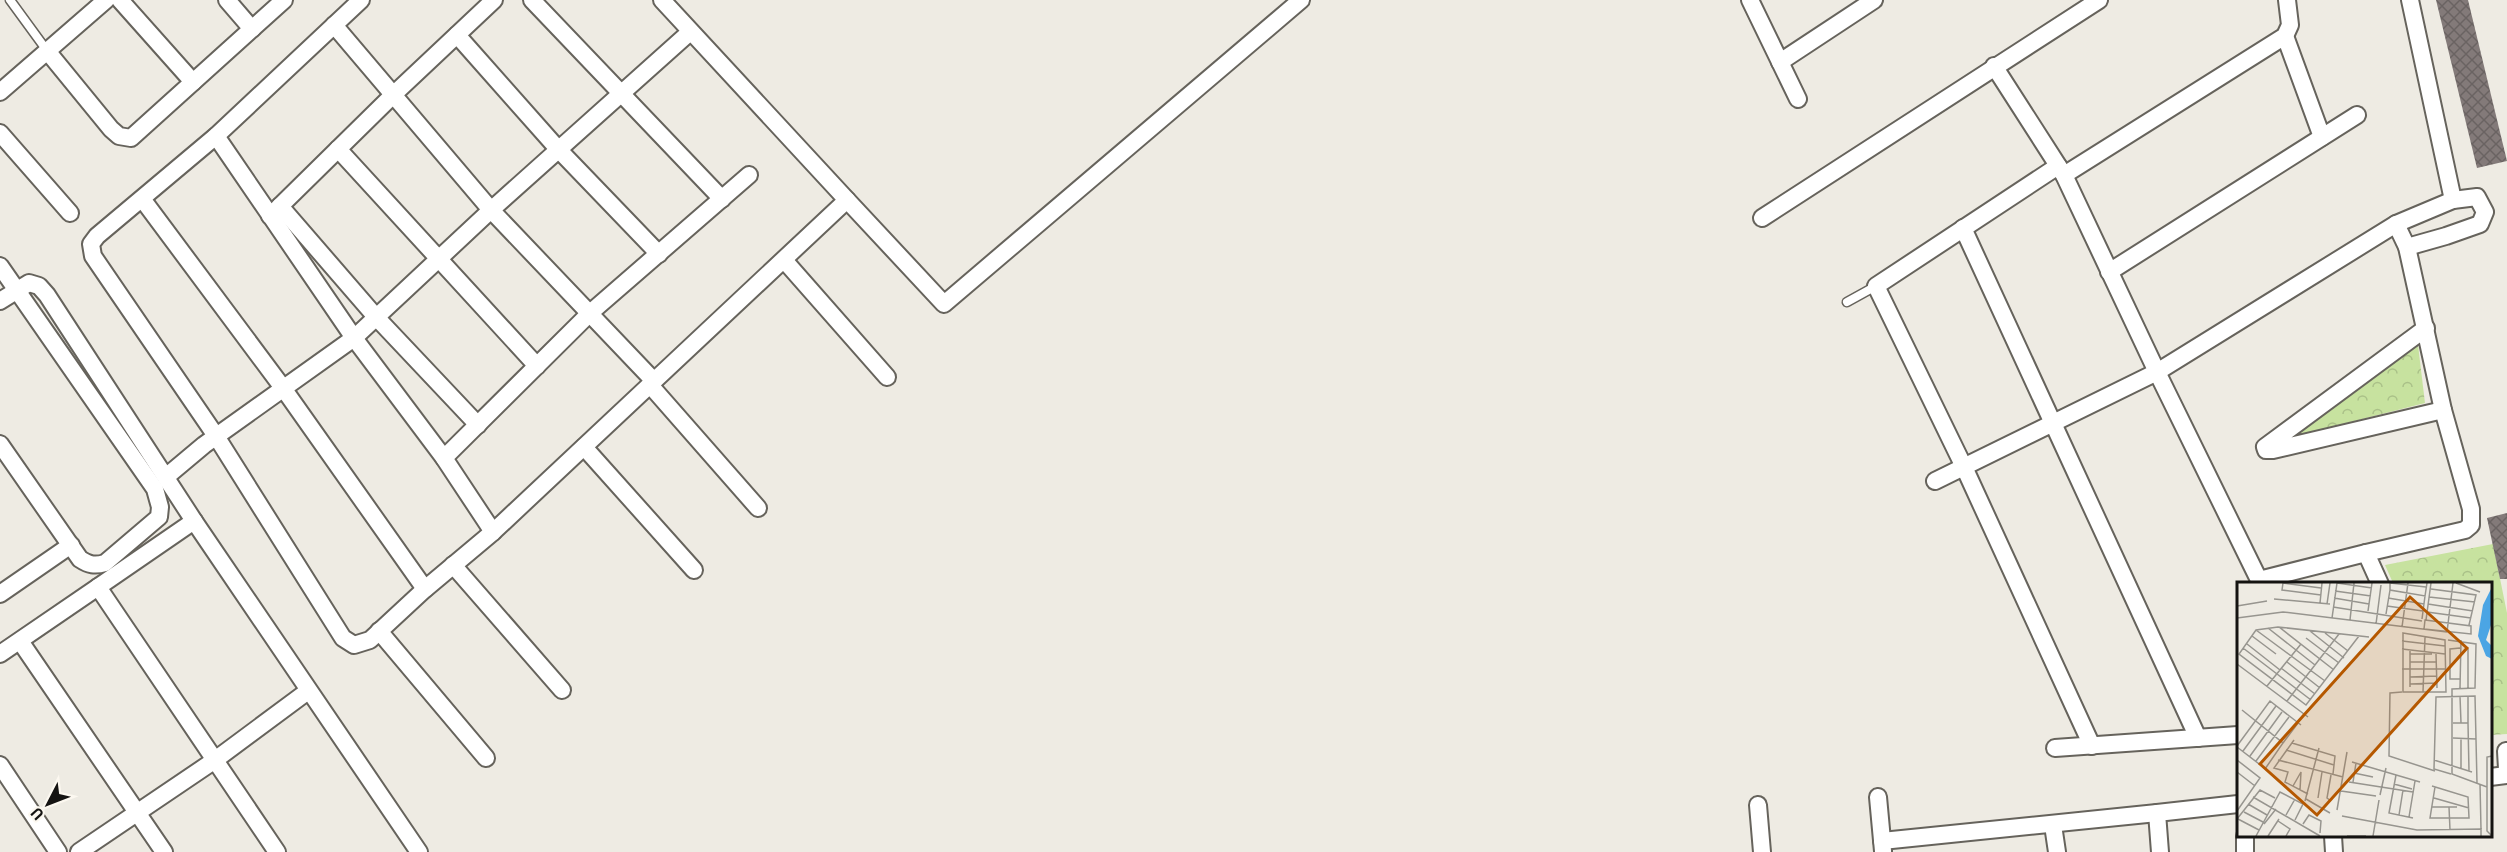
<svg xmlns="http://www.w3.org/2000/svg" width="2507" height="852" viewBox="0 0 2507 852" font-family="Barlow,sans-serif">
  <defs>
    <pattern id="park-crowns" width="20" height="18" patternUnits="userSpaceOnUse" patternTransform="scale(1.5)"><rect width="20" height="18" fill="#c7e29f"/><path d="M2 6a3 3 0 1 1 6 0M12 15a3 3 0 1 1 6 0" fill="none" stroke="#aac188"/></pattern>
    <pattern id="building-cross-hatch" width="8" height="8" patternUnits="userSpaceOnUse" patternTransform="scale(1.5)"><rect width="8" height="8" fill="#837a79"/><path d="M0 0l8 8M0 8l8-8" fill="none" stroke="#6a6362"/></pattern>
  </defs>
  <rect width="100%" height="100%" fill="#eeebe3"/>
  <g fill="url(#park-crowns)">
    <polygon points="2418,345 2425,403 2288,438"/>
    <polygon points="2493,544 2507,613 2507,734 2491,735 2490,584 2393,583 2385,565"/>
  </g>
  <g fill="url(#building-cross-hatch)">
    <polygon points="2436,0 2468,0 2507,161 2477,168"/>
    <polygon points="2507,513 2507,579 2500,579 2487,518"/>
  </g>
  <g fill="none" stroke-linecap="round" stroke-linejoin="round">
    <defs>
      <g id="lane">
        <polyline points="10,0 48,52"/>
        <polyline points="1847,302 1876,286"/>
      </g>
      <g id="street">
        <polyline points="120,0 193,82"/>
        <polyline points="227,0 252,29"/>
        <polyline points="361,0 216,136 97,236 91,244 93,256 216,436 343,638 354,645 370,640 425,589 493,532 847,200 662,0"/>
        <polyline points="532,0 722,199"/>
        <polyline points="1750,0 1798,99"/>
        <polyline points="2410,0 2453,200"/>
        <polyline points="334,25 491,210 654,381"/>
        <polyline points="457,35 558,149 659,254"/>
        <polyline points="2285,36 2322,137"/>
        <polyline points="48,52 111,129 119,136 131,138 284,0"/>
        <polyline points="1780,62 1874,0"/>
        <polyline points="1994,66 2064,175 2157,372 2261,584"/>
        <polyline points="0,92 106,0"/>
        <polyline points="0,133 70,213"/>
        <polyline points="216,136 354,338 444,458 493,532"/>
        <polyline points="338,149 537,366"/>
        <polyline points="2058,166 1876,286 1964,467 2092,746"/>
        <polyline points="2064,175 2285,36 2290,25 2287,0"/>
        <polyline points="143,200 283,388 425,589"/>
        <polyline points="847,200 944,304 1301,0"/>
        <polyline points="280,206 376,317 478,425"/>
        <polyline points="270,216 393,95 494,0"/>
        <polyline points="1762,218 2099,0"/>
        <polyline points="1963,228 2198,738"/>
        <polyline points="784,260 887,377"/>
        <path d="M0,266L155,489L160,507L159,517L105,563C95,566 89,565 80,559L0,444"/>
        <polyline points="2109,272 2357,115"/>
        <polyline points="0,301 29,283 39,286 47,295 194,521 419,852"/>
        <polyline points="2426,328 2265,447 2266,450 2273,450 2443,410"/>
        <polyline points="650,385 758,508"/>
        <polyline points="584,447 694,570"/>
        <polyline points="444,458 590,313 749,175"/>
        <polyline points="167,476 204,445 354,338 491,210 690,32"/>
        <polyline points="1935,481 2157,372 2396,224 2453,200 2477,197 2485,212 2480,224 2446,236 2407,247"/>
        <polyline points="194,521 98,587 277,852"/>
        <polyline points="453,565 562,690"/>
        <polyline points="2259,580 2366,553"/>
        <polyline points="2380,584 2366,553 2465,530 2471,525 2471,509 2443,410 2407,247 2396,224"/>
        <polyline points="0,594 71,545"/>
        <polyline points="379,631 486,758"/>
        <polyline points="20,641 164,852"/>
        <polyline points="0,654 98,587"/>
        <polyline points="2055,748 2238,735"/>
        <polyline points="2506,751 2507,769"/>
        <polyline points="0,765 58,852"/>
        <polyline points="2490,777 2507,775"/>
        <polyline points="1878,797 1883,851"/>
        <polyline points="1758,805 1762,852"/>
        <polyline points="2053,825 2057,852"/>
        <polyline points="2245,836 2245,852"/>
        <polyline points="2333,836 2334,852"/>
        <polyline points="1882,841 2157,813"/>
        <polyline points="79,852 215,760 308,691"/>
        <polyline points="2160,852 2157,813 2238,804"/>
      </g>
    </defs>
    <use href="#lane" stroke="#66635c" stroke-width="11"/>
    <use href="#street" stroke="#66635c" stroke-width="20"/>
    <use href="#lane" stroke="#fff" stroke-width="8"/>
    <use href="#street" stroke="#fff" stroke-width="16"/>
  </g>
  <g transform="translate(2237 582)">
    <rect width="255" height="255" fill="#eeebe3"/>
    <path d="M255,5V40L249,58L255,64V77L249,74L241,54L246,23Z" fill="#4ba5e4"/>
    <path fill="none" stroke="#97958f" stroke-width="1.5" d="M46,1L45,8L84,13M46,1L84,6M100,1L135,6M153,1V8L188,14L190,1M153,1L189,5M219,1L243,10M194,7L239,13L232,43M98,9L134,14M192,15L238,20M97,16L132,22M151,16L187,22M37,17L93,22M83,21L85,1M90,22L93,1M191,22L236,29M0,24L30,19M150,24L186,29M96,25L185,39M131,29L135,1M190,30L234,36M149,32L153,8M0,36L46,30L210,50M95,36L100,1M185,37L188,14M113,38L117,1M188,38L234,44V52L187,47ZM189,38L194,1M139,42L144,3M42,45L97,88M165,45L171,1M31,46L78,83M19,48L88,99M73,49L107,76M210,50L216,1M88,51L111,69M166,51L208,58L209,110H166ZM15,54L39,72M122,54L69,123L2,72L19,48L41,45L132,55M69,56L102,81M211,58L239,62L238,106L215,107V192L250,205M165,59L208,64M10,62L43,88M6,66L74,118M165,67L208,72M231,67V106M173,68V105M173,72H195M199,72L200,106M50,80L83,106M173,80H200M0,82L71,135M44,86L78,112M165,87H208M173,95L200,94M223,97H213V67L223,66M173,102L200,101M30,104L64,62M223,106L224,58M165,110L153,111L152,174L198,189M186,110L188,55M223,114L224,141M50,119L102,52M5,128L46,161L28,187M216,141H231V114M231,141L232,189M216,156L239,157M224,156V187M57,158L37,186L51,190L48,200L71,212M46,161L61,141M55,161L98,174L96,192M0,164L33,119L64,143M0,165L30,188M49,168L97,183M6,169L39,124M13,174L45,130M255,174L250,175V249L255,254M0,178L23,196L0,229M41,178L106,195M197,178L235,190M19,179L52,135M115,180L183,200M0,190L18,204M117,191L136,195M214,192L197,187L199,115L238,114L240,201M159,193L152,231L176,236M112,200L176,210M116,200L119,181M157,202L175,207M243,202L244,247M56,204L64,190L63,208M195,204L231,215L232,236H193L198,205M104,209L139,214M143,213L149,186M16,215L83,254M81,216L85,190M197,216L232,226M69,217L93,231M68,219L82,166M94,219L90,216L94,193M11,222L30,233M195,225H220M212,225L213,248M100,228L110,170M7,230L26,240M49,233L58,217M162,233L166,208M105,234L180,248L244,247V254M172,235L178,199M0,237L23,208L38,216M1,237L22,248M41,239L53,247L49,254M27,242L39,227M66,242L72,233L84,239L83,251M19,254L43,210L66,222L58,238M31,254L42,237M110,254H129M136,254L142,218"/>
    <path fill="#b55800" fill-opacity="0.15" stroke="#b55800" stroke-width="3" d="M173,15L230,66L80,233L23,182Z"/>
    <rect width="255" height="255" fill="none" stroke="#141311" stroke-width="3"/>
  </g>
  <g transform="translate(48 804) rotate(228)" stroke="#fcf8f0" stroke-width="4.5" paint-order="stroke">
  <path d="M0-4.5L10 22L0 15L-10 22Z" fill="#141311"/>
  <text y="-9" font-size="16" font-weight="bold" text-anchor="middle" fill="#141311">U</text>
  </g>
</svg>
